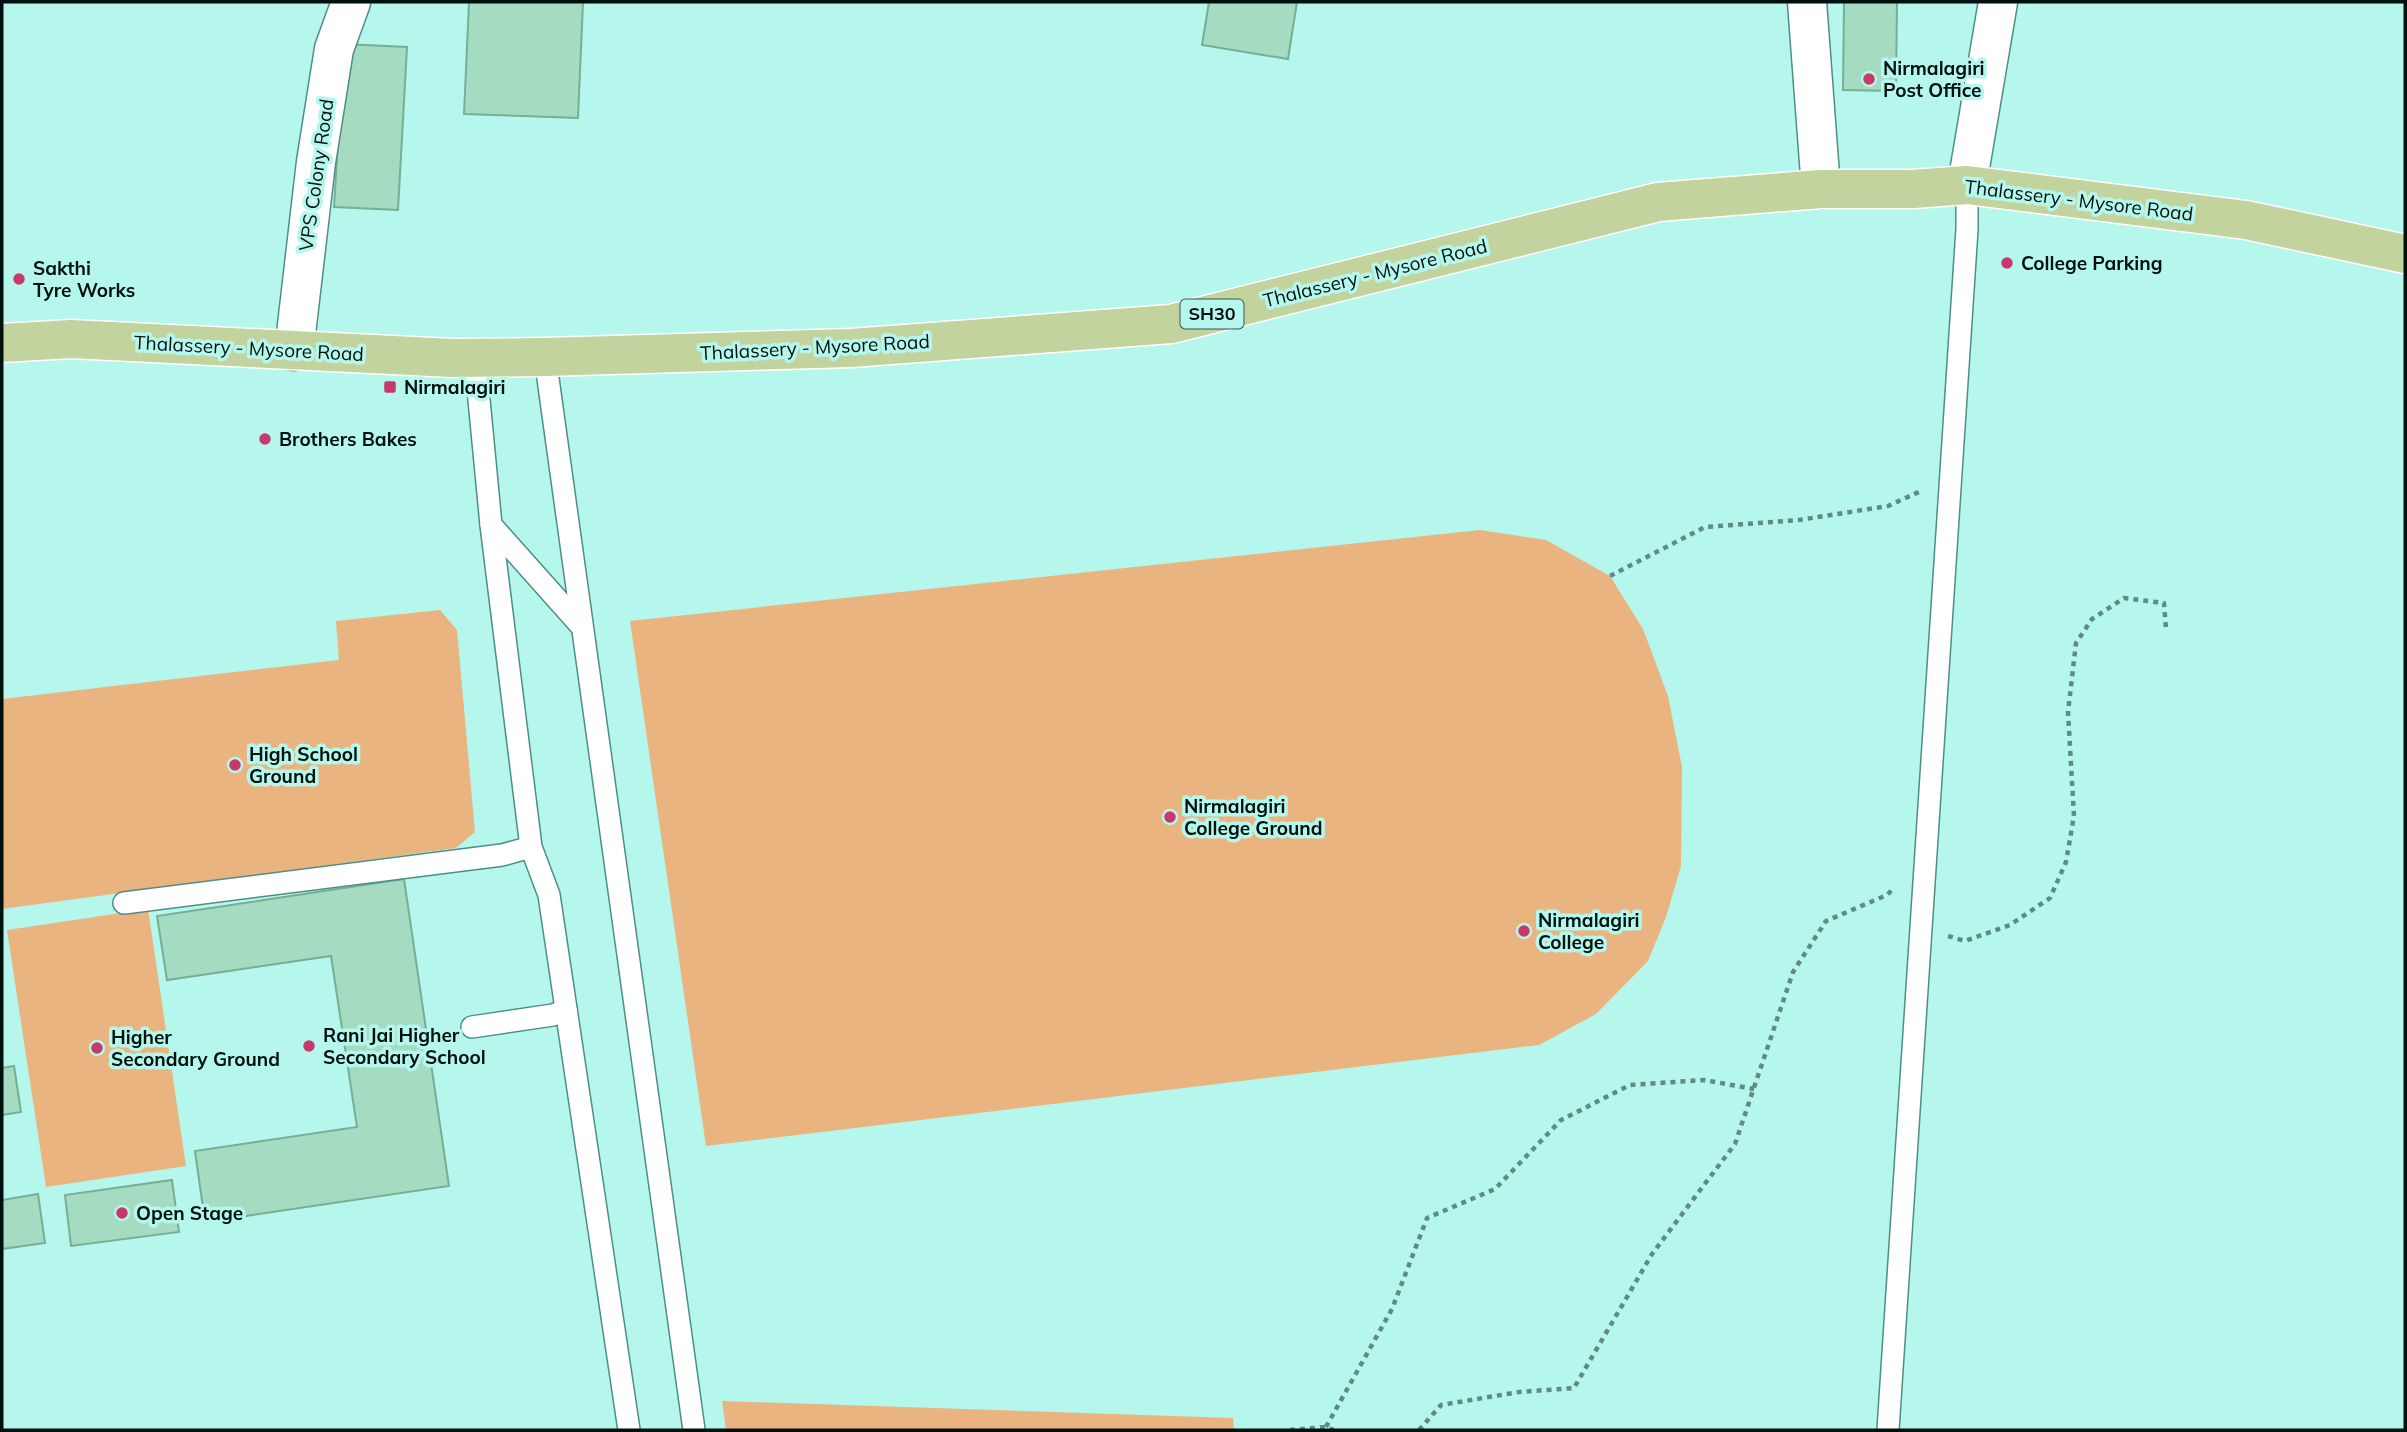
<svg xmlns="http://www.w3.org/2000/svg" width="2407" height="1432" viewBox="0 0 2407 1432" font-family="Mulish,sans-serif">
  <rect width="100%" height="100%" fill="#b5f7ed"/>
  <g fill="#eab480">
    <polygon points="1480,530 1546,540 1610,576 1643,629 1668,696 1682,767 1681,866 1666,917 1648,961 1596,1014 1539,1045 706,1146 630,621"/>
    <polygon points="440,610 457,630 475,832 456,848 2,909 2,699 339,660 336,621"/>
    <polygon points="148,909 186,1166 46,1187 7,930"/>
    <polygon points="722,1401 1233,1418 1234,1430 726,1430"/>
  </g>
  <g fill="#a4dbc1" stroke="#77ae95" stroke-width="2">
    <polygon points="469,2 583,2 578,118 464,114"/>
    <polygon points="1209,2 1297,2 1288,59 1202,45"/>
    <polygon points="1844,2 1897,2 1896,91 1843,90"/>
    <polygon points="344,44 407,47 398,210 334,207"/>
    <polygon points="404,879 449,1186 205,1222 195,1151 357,1127 331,956 167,980 157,916"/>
    <polygon points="14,1066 21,1112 2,1115 2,1068"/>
    <polygon points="172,1180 179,1232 71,1246 65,1195"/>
    <polygon points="38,1194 45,1243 2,1249 2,1200"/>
  </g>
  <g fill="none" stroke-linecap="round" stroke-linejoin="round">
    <defs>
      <g id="service">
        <polyline points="545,357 694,1430"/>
        <polyline points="475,358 491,525 531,847 549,895 629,1430"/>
        <polyline points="491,525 582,627"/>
        <polyline points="124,903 502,855 531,847"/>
        <polyline points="472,1027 553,1015 566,1010"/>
        <polyline points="1888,1430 1967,229 1967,185"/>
      </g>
      <g id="minor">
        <polyline points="1807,2 1821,189"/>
        <polyline points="1967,185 1998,2"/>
        <polyline points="294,351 316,162 334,49 351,2"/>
      </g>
      <polyline id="primary" points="2,343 71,339 452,358 545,357 851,348 1171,324 1658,202 1821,189 1913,189 1967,185 2246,220 2405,254"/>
    </defs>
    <use href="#service" stroke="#4e8e86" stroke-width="24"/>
    <use href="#minor" stroke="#4e8e86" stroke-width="41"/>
    <use href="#primary" stroke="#fff" stroke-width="41"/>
    <g stroke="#608a84" stroke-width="4.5" stroke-dasharray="5 5" stroke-linecap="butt">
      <polyline points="1610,576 1705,527 1799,520 1888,506 1921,491"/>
      <polyline points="1948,936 1965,941 2010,925 2050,898 2066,862 2074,816 2068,712 2076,643 2092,619 2124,598 2164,603 2166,629"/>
      <polyline points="1326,1427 1392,1309 1427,1218 1495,1189 1561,1120 1630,1085 1704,1080 1754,1089"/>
      <polyline points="1290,1430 1326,1427 1334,1430"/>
      <polyline points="1419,1430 1441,1405 1519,1392 1574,1388 1652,1254 1735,1144 1793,972 1826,921 1887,895 1894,888"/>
    </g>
    <use href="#service" stroke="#fff" stroke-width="21"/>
    <use href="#minor" stroke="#fff" stroke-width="38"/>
    <use href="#primary" stroke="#c2d39d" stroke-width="38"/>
  </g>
  <g fill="#c63969" stroke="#b5f7ed" stroke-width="2.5">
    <circle cx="1869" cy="79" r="7"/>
    <circle cx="2007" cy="263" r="7"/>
    <circle cx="19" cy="279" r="7"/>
    <rect x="383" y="380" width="14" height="14" rx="3.5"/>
    <circle cx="265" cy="439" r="7"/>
    <circle cx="235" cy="765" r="7"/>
    <circle cx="1170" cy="817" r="7"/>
    <circle cx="1524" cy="931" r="7"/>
    <circle cx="309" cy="1046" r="7"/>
    <circle cx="97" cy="1048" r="7"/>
    <circle cx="122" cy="1213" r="7"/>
  </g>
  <g text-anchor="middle" stroke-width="7" stroke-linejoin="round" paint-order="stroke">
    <rect fill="#b5f7ed" stroke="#365550" stroke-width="2" x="1180.5" y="299.5" width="63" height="29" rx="5"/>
    <g font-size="18" font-weight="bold" fill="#00100d">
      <text x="1212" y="320">SH30</text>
    </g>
    <g font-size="19" font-weight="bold" fill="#00100d" stroke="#b5f7ed" text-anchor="start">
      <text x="1883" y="75">Nirmalagiri<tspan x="1883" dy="22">Post Office</tspan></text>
      <text x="2021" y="270">College Parking</text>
      <text x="33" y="275">Sakthi<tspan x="33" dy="22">Tyre Works</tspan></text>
      <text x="404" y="394">Nirmalagiri</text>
      <text x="279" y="446">Brothers Bakes</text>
      <text x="249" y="761">High School<tspan x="249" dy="22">Ground</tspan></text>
      <text x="1184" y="813">Nirmalagiri<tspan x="1184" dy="22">College Ground</tspan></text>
      <text x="1538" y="927">Nirmalagiri<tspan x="1538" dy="22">College</tspan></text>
      <text x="323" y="1042">Rani Jai Higher<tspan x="323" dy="22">Secondary School</tspan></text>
      <text x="111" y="1044">Higher<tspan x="111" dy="22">Secondary Ground</tspan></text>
      <text x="136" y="1220">Open Stage</text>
    </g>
    <g font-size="19" fill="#00100d" stroke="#b5f7ed">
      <text transform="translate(316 175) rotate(-82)" y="7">VPS Colony Road</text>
      <text transform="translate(2079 200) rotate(7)" y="7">Thalassery - Mysore Road</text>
      <text transform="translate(1375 273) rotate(-14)" y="7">Thalassery - Mysore Road</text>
      <text transform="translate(815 347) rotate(-3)" y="7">Thalassery - Mysore Road</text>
      <text transform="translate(249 348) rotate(3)" y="7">Thalassery - Mysore Road</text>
    </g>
  </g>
  <rect width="2407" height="1432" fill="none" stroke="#00100d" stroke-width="7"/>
</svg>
